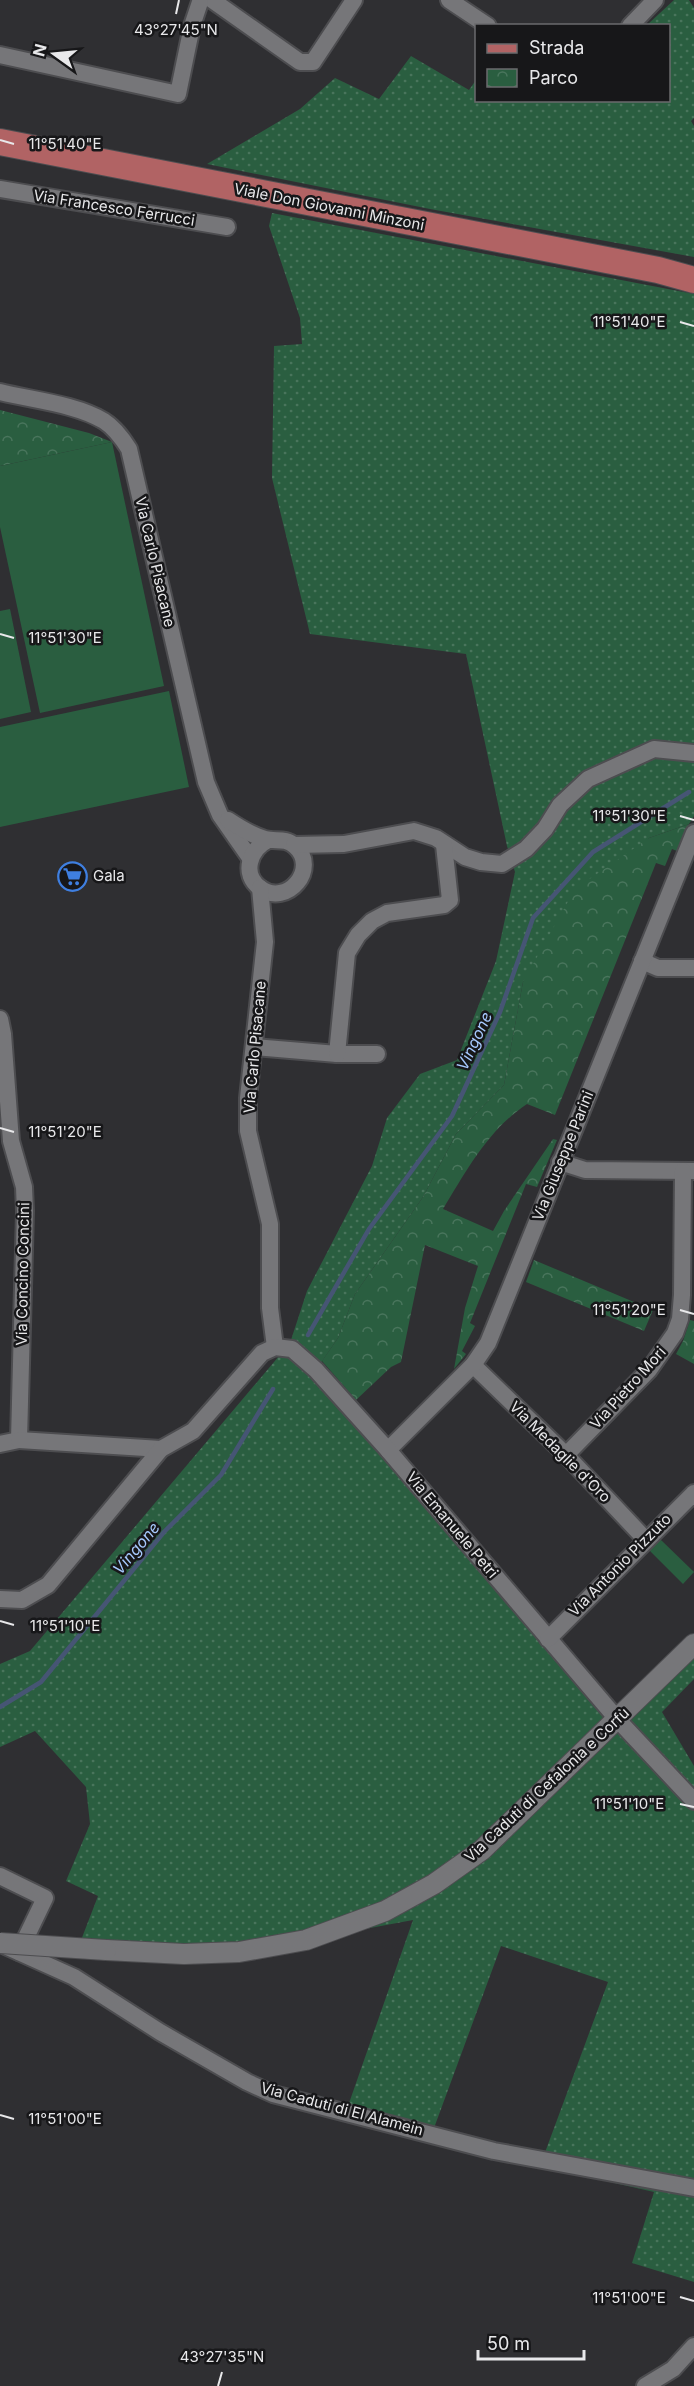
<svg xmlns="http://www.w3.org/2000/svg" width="694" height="2386" viewBox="0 0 694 2386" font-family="Inter,sans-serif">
  <defs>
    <pattern id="grass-dots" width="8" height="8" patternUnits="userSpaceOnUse" patternTransform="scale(1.5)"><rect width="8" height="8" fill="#2a5e40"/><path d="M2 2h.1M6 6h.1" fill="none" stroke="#49755c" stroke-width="1.8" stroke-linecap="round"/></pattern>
    <pattern id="park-crowns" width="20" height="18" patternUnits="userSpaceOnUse" patternTransform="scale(1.5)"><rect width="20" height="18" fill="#2a5e40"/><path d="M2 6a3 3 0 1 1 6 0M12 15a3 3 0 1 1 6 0" fill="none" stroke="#49755c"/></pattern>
  </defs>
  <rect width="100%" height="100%" fill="#2f2f32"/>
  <g fill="url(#grass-dots)">
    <polygon points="674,0 689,0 694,8 694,118 691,121 694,126 694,257 430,209 207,164 300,109 335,78 379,99 411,56 469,90 476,80 476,100 668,100 668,26 647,25"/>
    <polygon points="272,213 694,294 694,816 689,824 649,838 523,982 504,1085 456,1134 423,1197 355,1294 338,1338 316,1370 618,1719 694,1644 694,1679 662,1712 694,1766 694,2282 632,2263 654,2192 540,2166 608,1982 501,1946 434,2128 348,2106 413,1920 306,1940 78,1948 98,1896 66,1881 90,1824 86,1787 35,1731 0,1747 0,1664 30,1651 290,1343 307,1291 372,1166 387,1118 420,1074 457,1060 496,961 515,872 507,846 466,654 310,634 272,478 274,346 302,344 300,318 269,226"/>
  </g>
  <g fill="url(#park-crowns)">
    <polygon points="0,410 89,433 112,442 0,466"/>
    <path d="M689,824L677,851L672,849L665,866L656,863L555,1115L527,1104C488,1130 467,1170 443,1209L493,1231L504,1211L553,1139L557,1140L537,1187L526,1184L470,1323L475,1326L462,1351L466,1354L454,1369L465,1308L478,1266L425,1245L401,1362L391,1367L356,1400L322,1361L338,1338L355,1294L423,1197L456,1134L504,1085L523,982L575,889L649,838Z"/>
    <polygon points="534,1260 653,1310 644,1331 526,1282"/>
    <polygon points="690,1320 694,1321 694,1364 676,1354 683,1341"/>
  </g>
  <g fill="#2a5e40">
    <polygon points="112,442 164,686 40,713 0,527 0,466"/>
    <polygon points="10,609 31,712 0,719 0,611"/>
    <polygon points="169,691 189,787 0,827 0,727"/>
    <polygon points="660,1539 694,1572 683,1584 649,1550"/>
  </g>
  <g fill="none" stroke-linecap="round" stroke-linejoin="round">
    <g stroke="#465574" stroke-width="4.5">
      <polyline points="308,1335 369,1229 452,1116 500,1012 533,918 593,852 689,792"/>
      <polyline points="0,1707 41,1682 164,1532 221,1475 273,1389"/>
    </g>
    <defs>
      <g id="minor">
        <polyline points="212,0 300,62 313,62 354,0"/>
        <polyline points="449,0 488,26"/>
        <polyline points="630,26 655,0"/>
        <polyline points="0,55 178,94 192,26 200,2"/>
        <polyline points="0,189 227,227"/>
        <path d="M0,392C32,400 76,404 104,421C115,428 122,438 129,449L206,782L220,815L250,858"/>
        <path d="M228,820C240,828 251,835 265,839C276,842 285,837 295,846C320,868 287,908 260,888C241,874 250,849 268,840"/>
        <polyline points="294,845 344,844 414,831 436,838 465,857 481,862 502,864 526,849 545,829 560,805 588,779 654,749 694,753"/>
        <polyline points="260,888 265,942 248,1098 248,1131 270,1224 270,1308 275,1347"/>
        <polyline points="642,961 658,968 694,968"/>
        <polyline points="0,1019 3,1034 11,1141 24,1187 25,1211 19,1440 0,1444"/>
        <polyline points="254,1047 337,1054 377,1054"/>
        <polyline points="337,1054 347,953 358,935 372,921 387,913 444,905 450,900 444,845"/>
        <polyline points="560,1162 585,1170 693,1171"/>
        <polyline points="473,1365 566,1455 646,1540"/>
        <polyline points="19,1440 161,1449"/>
        <polyline points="388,1450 473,1365 488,1343 694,833"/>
        <polyline points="566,1455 649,1370 675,1333 680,1319 682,1295 683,1171"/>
        <polyline points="0,1599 22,1600 48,1585 161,1449 193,1431 262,1353 275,1347 292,1349 316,1370 388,1450 618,1720 694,1801"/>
        <polyline points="548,1639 694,1493"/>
        <polyline points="0,1876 45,1898 19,1952"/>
        <polyline points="3,1945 74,1977 160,2032 247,2082 273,2094 494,2151 694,2188"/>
        <polyline points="645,2386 673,2369 694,2346"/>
      </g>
      <polyline id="tertiary" points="106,1950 184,1954 239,1952 306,1940 385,1911 434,1884 482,1850 694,1644"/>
      <polyline id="primary" points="0,142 658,270 694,280"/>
    </defs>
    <use href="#minor" stroke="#4d4d50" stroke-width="20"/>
    <use href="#tertiary" stroke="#4d4d50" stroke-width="22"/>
    <use href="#primary" stroke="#4d4d50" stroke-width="28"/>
    <use href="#minor" stroke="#767679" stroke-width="16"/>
    <use href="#tertiary" stroke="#767679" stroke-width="20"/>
    <use href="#primary" stroke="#b16364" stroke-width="26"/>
    <defs>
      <polyline id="tertiary-bridge" points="0,1943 106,1950"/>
    </defs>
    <use href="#tertiary-bridge" stroke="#4d4d50" stroke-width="22" stroke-linecap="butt"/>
    <use href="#tertiary-bridge" stroke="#767679" stroke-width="20"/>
  </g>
  <path fill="none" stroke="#e8e8ea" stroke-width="2" d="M176,14L179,0M0,140L14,144M680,322L694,326M0,634L14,638M680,816L694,820M0,1128L14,1132M680,1310L694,1314M0,1621L14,1625M680,1804L694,1807M0,2115L14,2119M680,2297L694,2301M218,2386L222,2372"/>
  <defs>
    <symbol id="supermarket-ring" viewBox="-11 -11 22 22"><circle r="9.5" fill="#171719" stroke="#3f7fe0" stroke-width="1.5"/><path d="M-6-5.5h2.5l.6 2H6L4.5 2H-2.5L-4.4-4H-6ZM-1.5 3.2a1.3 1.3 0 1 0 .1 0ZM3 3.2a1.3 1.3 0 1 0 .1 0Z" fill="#3f7fe0"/></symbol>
  </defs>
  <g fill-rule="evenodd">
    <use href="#supermarket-ring" x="56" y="860" width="33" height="33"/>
  </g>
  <g text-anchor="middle" stroke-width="5" stroke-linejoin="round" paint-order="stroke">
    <g font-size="15" fill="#e8e8ea" stroke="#171719">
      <text transform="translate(329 207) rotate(11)" y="5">Viale Don Giovanni Minzoni</text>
      <text transform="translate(114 208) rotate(9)" y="5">Via Francesco Ferrucci</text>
      <text transform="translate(155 562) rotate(77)" y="5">Via Carlo Pisacane</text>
      <text transform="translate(255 1047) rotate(-85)" y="5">Via Carlo Pisacane</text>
      <text transform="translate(563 1156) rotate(-68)" y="5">Via Giuseppe Parini</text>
      <text transform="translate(23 1274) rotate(-89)" y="5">Via Concino Concini</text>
      <text transform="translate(628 1388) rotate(-48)" y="5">Via Pietro Mori</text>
      <text transform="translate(560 1452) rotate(45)" y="5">Via Medaglie d'Oro</text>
      <text transform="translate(452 1525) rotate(50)" y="5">Via Emanuele Petri</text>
      <text transform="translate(620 1565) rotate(-45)" y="5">Via Antonio Pizzuto</text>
      <text transform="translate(547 1785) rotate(-43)" y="5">Via Caduti di Cefalonia e Corfù</text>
      <text transform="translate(342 2109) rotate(15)" y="5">Via Caduti di El Alamein</text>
    </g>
    <g font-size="15" fill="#e8e8ea" stroke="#171719" text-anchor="start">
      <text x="93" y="881">Gala</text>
    </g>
    <g font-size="16" font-style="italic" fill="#a6c8fd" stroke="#171719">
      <text transform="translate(474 1041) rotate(-65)" y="6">Vingone</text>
      <text transform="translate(136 1548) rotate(-50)" y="6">Vingone</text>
    </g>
  </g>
  <g font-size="15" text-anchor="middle" fill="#e8e8ea" stroke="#171719" stroke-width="5" stroke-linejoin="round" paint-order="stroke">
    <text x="176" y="35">43°27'45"N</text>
    <text x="65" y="149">11°51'40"E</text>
    <text x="629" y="327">11°51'40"E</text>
    <text x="65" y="643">11°51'30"E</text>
    <text x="629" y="821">11°51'30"E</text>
    <text x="65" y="1137">11°51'20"E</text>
    <text x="629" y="1315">11°51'20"E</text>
    <text x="65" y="1631">11°51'10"E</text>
    <text x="629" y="1809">11°51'10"E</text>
    <text x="65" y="2124">11°51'00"E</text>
    <text x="629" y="2303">11°51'00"E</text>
    <text x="222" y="2362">43°27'35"N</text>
  </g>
  <rect x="475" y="24" width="195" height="78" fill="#171719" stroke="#6b6b6d" stroke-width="1.5"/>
  <rect x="487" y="44" width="30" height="9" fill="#b16364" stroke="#6b6b6d" stroke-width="1.5"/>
  <text x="529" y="54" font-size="18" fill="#e8e8ea">Strada</text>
  <rect x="487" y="69" width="30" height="18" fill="url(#park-crowns)" stroke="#6b6b6d" stroke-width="1.5"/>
  <text x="529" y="84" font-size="18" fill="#e8e8ea">Parco</text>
  <g transform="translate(54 54) rotate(285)" stroke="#171719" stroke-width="4.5" paint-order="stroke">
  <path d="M0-4.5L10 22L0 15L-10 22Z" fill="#e8e8ea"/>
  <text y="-9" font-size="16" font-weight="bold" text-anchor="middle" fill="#e8e8ea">N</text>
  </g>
  <path d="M478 2350v9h106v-9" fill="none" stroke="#e8e8ea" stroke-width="3"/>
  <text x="487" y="2350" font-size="18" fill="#e8e8ea" stroke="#171719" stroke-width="4.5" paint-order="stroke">50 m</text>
</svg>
